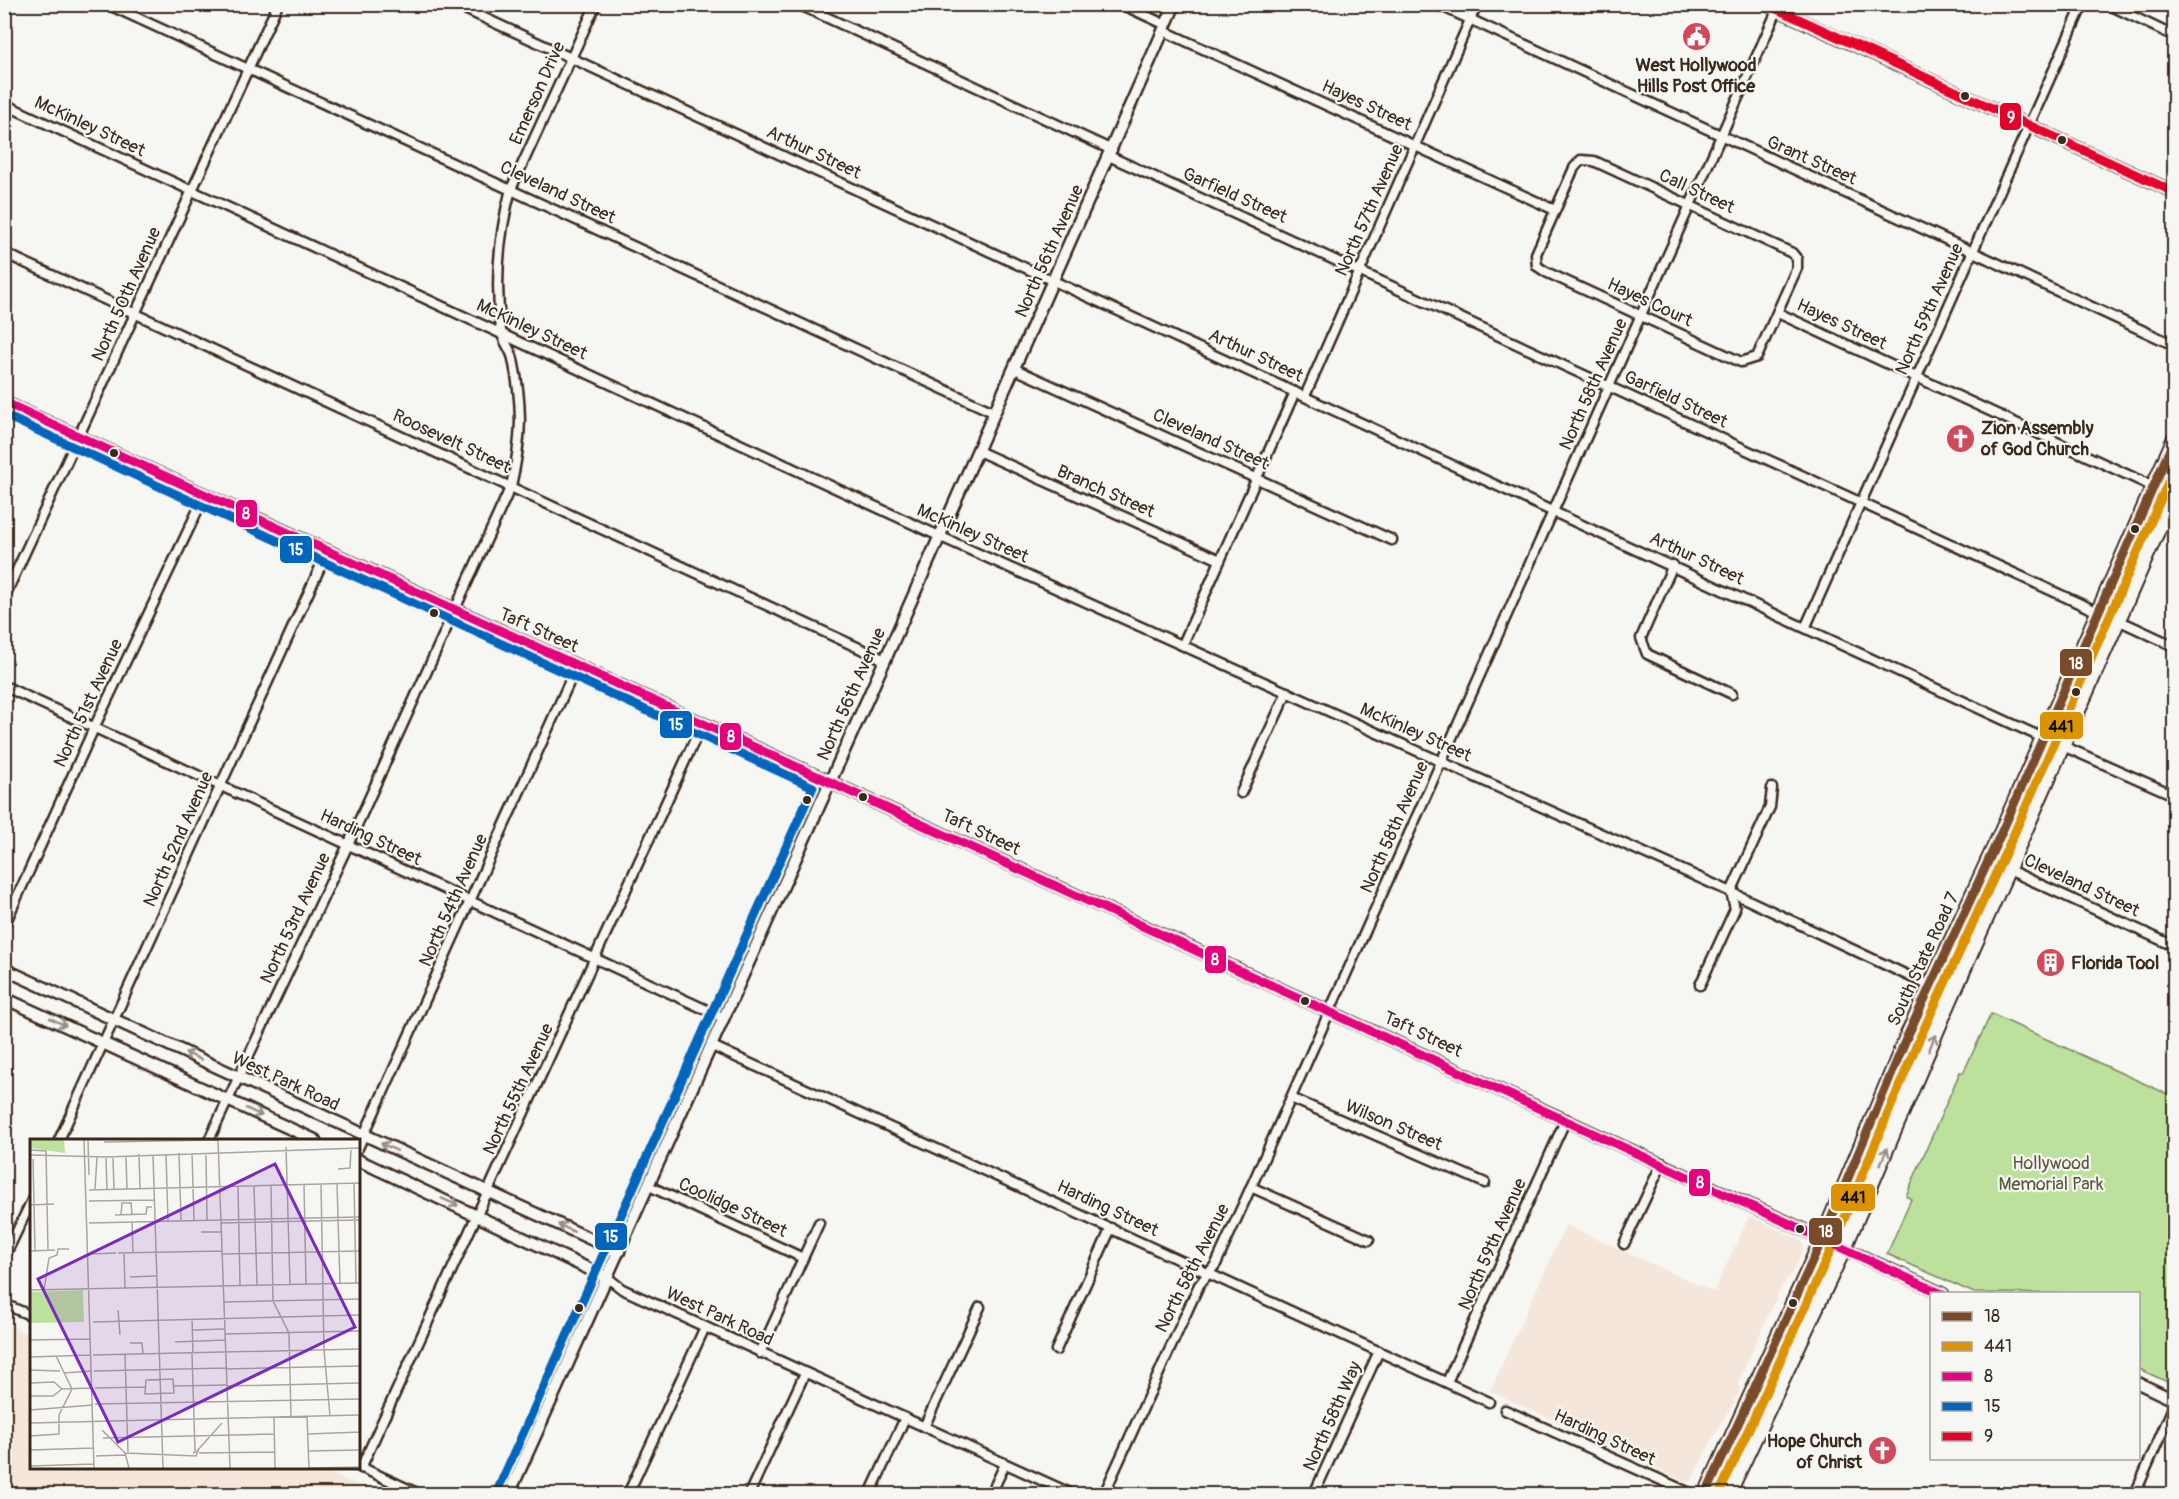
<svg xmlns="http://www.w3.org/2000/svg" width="2179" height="1499" viewBox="0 0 2179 1499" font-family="Pangolin,sans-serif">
  <rect width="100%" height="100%" fill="#f6f6f2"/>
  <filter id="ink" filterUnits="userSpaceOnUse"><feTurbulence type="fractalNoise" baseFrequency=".0167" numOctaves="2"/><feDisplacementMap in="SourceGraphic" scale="12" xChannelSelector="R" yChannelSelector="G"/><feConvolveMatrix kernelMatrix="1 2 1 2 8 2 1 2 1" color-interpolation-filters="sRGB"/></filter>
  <g filter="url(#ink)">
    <g fill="#f5e6db">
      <polygon points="1749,1216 1801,1240 1804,1248 1793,1272 1781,1287 1739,1380 1740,1389 1731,1408 1719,1426 1691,1482 1684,1481 1490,1391 1566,1225 1714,1292"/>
      <polygon points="5,1323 31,1336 32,1468 319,1468 378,1494 5,1494"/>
    </g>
    <polygon fill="#bbe19c" stroke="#7b865d" stroke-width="1.5" points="1991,1014 2174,1097 2174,1385 2139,1369 2138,1294 1974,1293 1887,1254 1911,1199 1906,1196 1960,1072 1963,1073"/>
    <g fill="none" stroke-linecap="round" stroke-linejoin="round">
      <defs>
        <g id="minor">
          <polyline points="107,4 993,412"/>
          <polyline points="454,4 2043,738"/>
          <polyline points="798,4 1112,150"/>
          <polyline points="1121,4 1166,25"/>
          <polyline points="1437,4 2174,345"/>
          <polyline points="2107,4 2174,36"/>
          <polyline points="1164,31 1555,210"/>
          <polyline points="4,104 939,536 1731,892 1930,986"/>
          <polyline points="1109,156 2098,612"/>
          <polygon points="1581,160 1594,161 1792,253 1797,259 1797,268 1757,357 1741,362 1546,272 1537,266 1536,254 1574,168"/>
          <polyline points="4,253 885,660"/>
          <polyline points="1778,313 2154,487"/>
          <polyline points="1015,369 1392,540"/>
          <polyline points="1305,396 1477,4"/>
          <polyline points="978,451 1220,560"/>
          <polyline points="1673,565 1641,638 1647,654 1732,694"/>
          <polyline points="4,598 278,4"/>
          <polyline points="2118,620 2174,646"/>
          <polyline points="1806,626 2083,4"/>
          <polyline points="1183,644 1295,392"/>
          <polyline points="4,686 724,1018"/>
          <polyline points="2063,746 2174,795"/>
          <polyline points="1241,793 1287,692"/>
          <polyline points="2009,870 2174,946"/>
          <polyline points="4,926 94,728 205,495"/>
          <polyline points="1700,985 1735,909 1731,892 1770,807 1772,788"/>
          <polyline points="712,1046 1489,1402"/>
          <polyline points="1291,1098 1485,1183"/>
          <polyline points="59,1140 327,552"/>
          <path d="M209,1140L348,845L511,486C522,439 523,407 513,359C511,349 502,340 501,330C495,284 499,234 511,189L596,4"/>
          <polyline points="358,1148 577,665"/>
          <polyline points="649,1186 803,1258"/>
          <polyline points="1251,1187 1369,1240"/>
          <polyline points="1624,1244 1662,1163"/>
          <polyline points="4,1258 32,1200"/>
          <polyline points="608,1278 622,1289 1072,1494"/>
          <polyline points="4,1304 32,1316"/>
          <polyline points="1056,1350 1111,1228"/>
          <polyline points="760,1353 819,1223"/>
          <polyline points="1447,1382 1566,1119"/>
          <polyline points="1505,1410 1692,1494"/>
          <polyline points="924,1427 980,1307"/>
          <polyline points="358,1466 419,1494"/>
          <polyline points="361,1468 702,724"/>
          <polyline points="628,1494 705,1327"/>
          <polyline points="749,1494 805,1373"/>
          <polyline points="870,1494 905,1418"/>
          <polyline points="991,1494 1005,1464"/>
          <polyline points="1104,1494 1199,1285 1216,1264 1251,1187 1780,4"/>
          <polyline points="1314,1494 1379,1351"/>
          <polyline points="2135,1494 2174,1405"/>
        </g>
        <g id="tertiary">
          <polyline points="1765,4 2174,192"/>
          <polyline points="4,402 1943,1294"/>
          <polyline points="4,969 619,1252"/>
          <polyline points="4,998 315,1140"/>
          <polyline points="358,1160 608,1278"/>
          <polyline points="2138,1383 2174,1400"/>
          <polyline points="509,1494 885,660 1175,4"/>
        </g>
        <g id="primary">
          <polyline points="1706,1494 1823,1238 1906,1039 2003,829 2174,440"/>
          <polyline points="1728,1494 1844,1248 1942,1018 2174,493"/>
        </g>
      </defs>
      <use href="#minor" stroke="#3b2a1e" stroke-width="13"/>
      <use href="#tertiary" stroke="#3b2a1e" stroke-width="15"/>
      <use href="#primary" stroke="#3b2a1e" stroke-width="18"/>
      <use href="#minor" stroke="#f6f6f2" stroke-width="8"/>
      <use href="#tertiary" stroke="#f6f6f2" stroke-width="10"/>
      <use href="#primary" stroke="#f6f6f2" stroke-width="14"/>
      <defs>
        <polyline id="bus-1" points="1706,1494 1823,1238 1906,1039 2003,829 2174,440"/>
        <polyline id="bus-2" points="1719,1494 1834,1243 1917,1044 2014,834 2174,469"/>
        <polyline id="bus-3" points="4,402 1942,1294"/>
        <polyline id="bus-4" points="4,415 813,787 498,1489"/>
        <polyline id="bus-5" points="1766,4 2174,192"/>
      </defs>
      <use href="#bus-1" stroke="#f6f6f2" stroke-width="14"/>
      <use href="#bus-2" stroke="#f6f6f2" stroke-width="14"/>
      <use href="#bus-3" stroke="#f6f6f2" stroke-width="14"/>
      <use href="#bus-4" stroke="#f6f6f2" stroke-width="14"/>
      <use href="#bus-5" stroke="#f6f6f2" stroke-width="14"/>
      <use href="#bus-1" stroke="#7a4b2a" stroke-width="9"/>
      <use href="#bus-2" stroke="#db9304" stroke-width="9"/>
      <use href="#bus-3" stroke="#e5007d" stroke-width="9"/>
      <use href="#bus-4" stroke="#0065bd" stroke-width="9"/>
      <use href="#bus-5" stroke="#e4002b" stroke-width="9"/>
    </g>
    <defs><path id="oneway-shaft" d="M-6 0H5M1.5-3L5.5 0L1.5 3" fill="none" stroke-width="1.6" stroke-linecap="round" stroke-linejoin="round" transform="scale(1.5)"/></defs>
    <g stroke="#989088">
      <use href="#oneway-shaft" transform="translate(58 1022) rotate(25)"/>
      <use href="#oneway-shaft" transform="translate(1932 1043) rotate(-67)"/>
      <use href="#oneway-shaft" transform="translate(193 1056) rotate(-155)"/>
      <use href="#oneway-shaft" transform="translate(254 1112) rotate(25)"/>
      <use href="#oneway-shaft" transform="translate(389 1147) rotate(-155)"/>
      <use href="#oneway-shaft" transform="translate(1884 1156) rotate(-67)"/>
      <use href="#oneway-shaft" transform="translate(450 1202) rotate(24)"/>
      <use href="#oneway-shaft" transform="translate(566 1228) rotate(-155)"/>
    </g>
  </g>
  <defs>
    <symbol id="civic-disc" viewBox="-11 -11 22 22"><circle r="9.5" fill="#d1495b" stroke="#f6f6f2"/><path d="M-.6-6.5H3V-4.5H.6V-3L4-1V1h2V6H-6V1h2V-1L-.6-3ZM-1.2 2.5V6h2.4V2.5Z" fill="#fff"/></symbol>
    <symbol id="church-disc" viewBox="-11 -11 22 22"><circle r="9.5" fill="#d1495b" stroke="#f6f6f2"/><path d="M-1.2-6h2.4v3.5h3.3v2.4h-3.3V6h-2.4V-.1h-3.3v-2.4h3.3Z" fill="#fff"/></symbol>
    <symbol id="building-disc" viewBox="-11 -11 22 22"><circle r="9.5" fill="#d1495b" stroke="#f6f6f2"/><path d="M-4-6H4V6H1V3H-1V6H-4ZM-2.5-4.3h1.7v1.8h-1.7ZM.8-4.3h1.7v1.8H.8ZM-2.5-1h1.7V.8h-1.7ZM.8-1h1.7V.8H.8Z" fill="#fff"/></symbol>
  </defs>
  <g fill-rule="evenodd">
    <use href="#civic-disc" x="1680" y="20" width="33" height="33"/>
    <use href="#church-disc" x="1944" y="422" width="33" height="33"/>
    <use href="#building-disc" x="2034" y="946" width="33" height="33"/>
    <use href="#church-disc" x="1866" y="1434" width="33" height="33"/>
  </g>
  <g fill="#3b2a1e" stroke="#f6f6f2" stroke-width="2">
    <circle cx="1965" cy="96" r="5"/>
    <circle cx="2062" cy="140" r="5"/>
    <circle cx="114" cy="453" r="5"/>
    <circle cx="2135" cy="529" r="5"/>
    <circle cx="434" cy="613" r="5"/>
    <circle cx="2076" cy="692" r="5"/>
    <circle cx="863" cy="797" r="5"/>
    <circle cx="807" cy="800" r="5"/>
    <circle cx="1305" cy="1001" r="5"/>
    <circle cx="1800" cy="1229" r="5"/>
    <circle cx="1793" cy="1303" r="5"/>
    <circle cx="579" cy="1308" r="5"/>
  </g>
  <g text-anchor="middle" stroke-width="4.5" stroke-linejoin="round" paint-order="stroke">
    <g font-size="18" font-weight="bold" fill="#3b2a1e" stroke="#f6f6f2" text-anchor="start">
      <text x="1696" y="71" text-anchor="middle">West Hollywood<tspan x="1696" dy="21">Hills Post Office</tspan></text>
      <text x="1981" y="434">Zion Assembly<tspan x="1981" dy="21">of God Church</tspan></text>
      <text x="2071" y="969">Florida Tool</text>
      <text x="1862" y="1447" text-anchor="end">Hope Church<tspan x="1862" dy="21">of Christ</tspan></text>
    </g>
    <g font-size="18" fill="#3b2a1e" stroke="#f6f6f2">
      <text transform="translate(537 93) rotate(-66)" y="6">Emerson Drive</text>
      <text transform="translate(1367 105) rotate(25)" y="6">Hayes Street</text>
      <text transform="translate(90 126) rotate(25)" y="6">McKinley Street</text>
      <text transform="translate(814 152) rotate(25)" y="6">Arthur Street</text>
      <text transform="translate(1812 160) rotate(24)" y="6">Grant Street</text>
      <text transform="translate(1697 191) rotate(25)" y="6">Call Street</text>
      <text transform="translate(558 192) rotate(25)" y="6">Cleveland Street</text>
      <text transform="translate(1235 195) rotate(24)" y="6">Garfield Street</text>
      <text transform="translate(1369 210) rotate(-66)" y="6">North 57th Avenue</text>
      <text transform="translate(1049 251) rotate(-66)" y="6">North 56th Avenue</text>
      <text transform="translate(126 294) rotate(-66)" y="6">North 50th Avenue</text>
      <text transform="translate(1650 302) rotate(25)" y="6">Hayes Court</text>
      <text transform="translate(1929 309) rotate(-66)" y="6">North 59th Avenue</text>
      <text transform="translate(1842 324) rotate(25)" y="6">Hayes Street</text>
      <text transform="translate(532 329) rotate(25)" y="6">McKinley Street</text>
      <text transform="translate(1256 355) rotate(25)" y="6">Arthur Street</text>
      <text transform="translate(1593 384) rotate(-66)" y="6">North 58th Avenue</text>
      <text transform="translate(1676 399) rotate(25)" y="6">Garfield Street</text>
      <text transform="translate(1211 439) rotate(24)" y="6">Cleveland Street</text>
      <text transform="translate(452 441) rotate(25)" y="6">Roosevelt Street</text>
      <text transform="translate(1106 491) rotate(24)" y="6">Branch Street</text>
      <text transform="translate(973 533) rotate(24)" y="6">McKinley Street</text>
      <text transform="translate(1697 558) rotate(25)" y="6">Arthur Street</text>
      <text transform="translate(539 630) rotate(24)" y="6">Taft Street</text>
      <text transform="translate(851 694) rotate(-66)" y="6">North 56th Avenue</text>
      <text transform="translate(88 703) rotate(-65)" y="6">North 51st Avenue</text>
      <text transform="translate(1416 732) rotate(24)" y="6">McKinley Street</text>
      <text transform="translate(1394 827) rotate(-66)" y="6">North 58th Avenue</text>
      <text transform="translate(981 832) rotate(25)" y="6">Taft Street</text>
      <text transform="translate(371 837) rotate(25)" y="6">Harding Street</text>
      <text transform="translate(178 839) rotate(-66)" y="6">North 52nd Avenue</text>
      <text transform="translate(2082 885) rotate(25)" y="6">Cleveland Street</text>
      <text transform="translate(453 900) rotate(-66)" y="6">North 54th Avenue</text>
      <text transform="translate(295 918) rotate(-65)" y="6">North 53rd Avenue</text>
      <text transform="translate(1923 959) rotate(-65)" y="6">South State Road 7</text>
      <text transform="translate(1423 1034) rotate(25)" y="6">Taft Street</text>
      <text transform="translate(286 1081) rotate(25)" y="6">West Park Road</text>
      <text transform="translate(518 1089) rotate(-65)" y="6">North 55th Avenue</text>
      <text transform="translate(1394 1125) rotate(23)" y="6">Wilson Street</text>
      <text transform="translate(733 1207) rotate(25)" y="6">Coolidge Street</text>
      <text transform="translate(1108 1208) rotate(25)" y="6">Harding Street</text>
      <text transform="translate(1492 1244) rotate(-66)" y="6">North 59th Avenue</text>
      <text transform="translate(1192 1268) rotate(-63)" y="6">North 58th Avenue</text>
      <text transform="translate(720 1316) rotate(25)" y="6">West Park Road</text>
      <text transform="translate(1332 1416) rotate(-66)" y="6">North 58th Way</text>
      <text transform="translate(1605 1437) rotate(25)" y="6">Harding Street</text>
    </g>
    <g font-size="18" fill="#5b583e" stroke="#f6f6f2">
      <text x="2051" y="1169">Hollywood<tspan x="2051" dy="21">Memorial Park</tspan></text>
    </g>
  </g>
  <g transform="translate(30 1139)">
    <rect width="330" height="330" fill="#f6f6f2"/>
    <path d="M0,1H34L35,14L0,9ZM53,151L54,183L0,184V153Z" fill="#bbe19c"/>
    <path fill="none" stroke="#aba49d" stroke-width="1.5" d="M54,1L64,329M188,1L200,329M58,2L59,36M74,3L188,1M256,8L260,145M0,11L16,12L18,111M149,14L151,81M162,14L164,81M109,15L110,49M136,15L138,82M0,16L76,18L330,9M176,16L177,81M123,17L133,329M96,18L97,50M76,19L77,50M83,19L84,50M3,20L5,112M308,30L320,29L321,9M324,44L326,144M291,45L294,211L300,277M307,45L310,144M274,46L276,145M208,47L210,146M224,47L227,146M241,47L243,162L259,194L261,278M65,50L67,18M59,51L330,44M59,62L124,61M0,66L24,65M85,76L116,75L117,68H122M91,76L92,64H101L102,75M102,83L103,114M59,84L330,78M191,84L330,81M171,93H191M0,112L25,111M88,114L192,112M60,115L86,114M94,115L95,149M192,115L330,112M100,138L126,137M0,151L330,144M14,151L19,119L27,116L28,110H39M194,163L330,160M88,171L90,196M162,180L163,214M63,183L330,176M163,191L194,190M195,195L330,192M0,201L60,200M145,203L195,201M100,204H112L113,215M162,215L165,312M63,216L330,210M95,216L98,313M0,218L61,216M196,230L330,227M0,231L30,232M64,232L196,229M34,234L62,232M143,240L144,254L115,255L116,241ZM0,244L24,243L32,250L62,249M144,247L196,246M197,247L330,244M65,249L115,248M0,257H23L32,250M65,265L330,260M0,271L63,266M329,276L330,310M277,277L279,329M244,278L245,329M0,284L330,276M72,291L95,314L99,329M278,295L330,293M0,297L29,295V276L42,250L26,217M73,299L244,295M0,311L64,309M167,312L192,284M278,312L330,311M95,314L166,317L168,312L163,314M169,314L245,313M66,317L95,316M0,327L64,325M279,329L330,328"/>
    <path fill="#7b2cbf" fill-opacity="0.15" stroke="#7b2cbf" stroke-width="3" d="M245,25L325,188L88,303L8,140Z"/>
    <rect width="330" height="330" fill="none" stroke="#3b2a1e" stroke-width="3"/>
  </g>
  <g stroke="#f6f6f2" stroke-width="2">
    <rect x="1999" y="102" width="23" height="29" rx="6" fill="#e4002b"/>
    <rect x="235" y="499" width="23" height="29" rx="6" fill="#e5007d"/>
    <rect x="279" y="535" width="34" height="29" rx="6" fill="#0065bd"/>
    <rect x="2059" y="648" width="34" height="29" rx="6" fill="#7a4b2a"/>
    <rect x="659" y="710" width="34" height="29" rx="6" fill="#0065bd"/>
    <rect x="2039" y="711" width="45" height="29" rx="6" fill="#db9304"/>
    <rect x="719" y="722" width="23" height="29" rx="6" fill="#e5007d"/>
    <rect x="1204" y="945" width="23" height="29" rx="6" fill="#e5007d"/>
    <rect x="1688" y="1168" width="23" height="29" rx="6" fill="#e5007d"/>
    <rect x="1830" y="1183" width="46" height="29" rx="6" fill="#db9304"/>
    <rect x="1808" y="1217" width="35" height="29" rx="6" fill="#7a4b2a"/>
    <rect x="594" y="1222" width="34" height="29" rx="6" fill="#0065bd"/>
  </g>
  <g font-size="16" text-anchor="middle" font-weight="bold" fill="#fff">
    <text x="2011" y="123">9</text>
    <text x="246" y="519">8</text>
    <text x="296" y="555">15</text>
    <text x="2076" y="669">18</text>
    <text x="676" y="730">15</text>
    <text x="731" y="742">8</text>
    <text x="1215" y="965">8</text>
    <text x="1700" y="1188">8</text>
    <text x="1826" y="1237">18</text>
    <text x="611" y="1242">15</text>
  </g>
  <g font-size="16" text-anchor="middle" font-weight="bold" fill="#111">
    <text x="2061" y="732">441</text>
    <text x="1853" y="1203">441</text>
  </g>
  <rect width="2179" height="1499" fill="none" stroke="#f6f6f2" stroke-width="24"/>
  <rect x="12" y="12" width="2155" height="1475" fill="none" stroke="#3b2a1e" stroke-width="2" filter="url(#ink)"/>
  <rect x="1930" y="1292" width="210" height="168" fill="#f6f6f2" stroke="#aba49d" stroke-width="1.5"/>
  <rect x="1942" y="1312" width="30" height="9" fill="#7a4b2a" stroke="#aba49d" stroke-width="1.5"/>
  <text x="1984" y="1322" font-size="18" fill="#3b2a1e">18</text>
  <rect x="1942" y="1342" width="30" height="9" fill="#db9304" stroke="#aba49d" stroke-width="1.5"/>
  <text x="1984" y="1352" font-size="18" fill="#3b2a1e">441</text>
  <rect x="1942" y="1372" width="30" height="9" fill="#e5007d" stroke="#aba49d" stroke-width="1.5"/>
  <text x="1984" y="1382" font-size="18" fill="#3b2a1e">8</text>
  <rect x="1942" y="1402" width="30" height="9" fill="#0065bd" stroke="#aba49d" stroke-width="1.5"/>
  <text x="1984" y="1412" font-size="18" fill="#3b2a1e">15</text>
  <rect x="1942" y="1432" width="30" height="9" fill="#e4002b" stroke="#aba49d" stroke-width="1.5"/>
  <text x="1984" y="1442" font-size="18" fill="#3b2a1e">9</text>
</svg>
